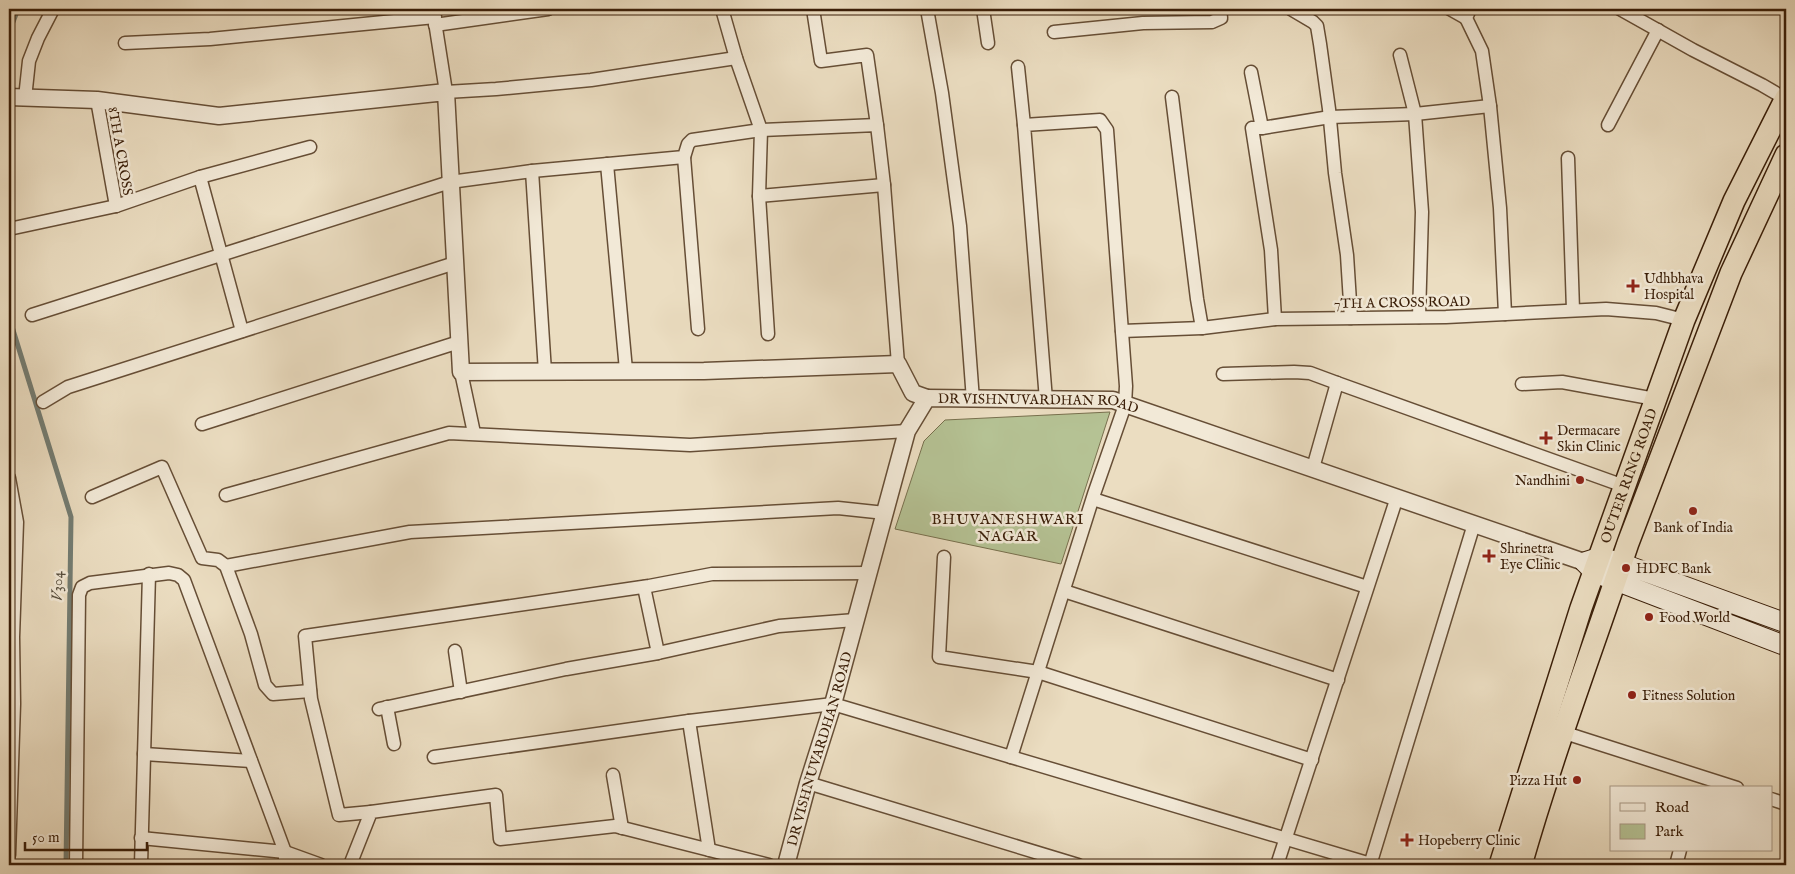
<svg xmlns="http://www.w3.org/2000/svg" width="1795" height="874" viewBox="0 0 1795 874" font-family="'IM FELL English',serif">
  <rect width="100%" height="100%" fill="#ebddc1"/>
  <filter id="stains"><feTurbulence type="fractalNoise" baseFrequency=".004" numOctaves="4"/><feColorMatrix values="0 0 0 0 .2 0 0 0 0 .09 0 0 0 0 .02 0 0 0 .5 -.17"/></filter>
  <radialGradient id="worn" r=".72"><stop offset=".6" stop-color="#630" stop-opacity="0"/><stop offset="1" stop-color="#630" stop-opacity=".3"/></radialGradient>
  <polygon fill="#b5c294" stroke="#78704e" points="1110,412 1061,564 895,529 924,441 945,420"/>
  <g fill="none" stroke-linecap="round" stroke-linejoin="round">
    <g stroke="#737c72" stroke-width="5">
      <polyline points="9,32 18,9"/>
      <polyline points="9,317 71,517 66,865"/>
    </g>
    <defs>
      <g id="minor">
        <polyline points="433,9 446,92 496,89 591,80 736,58"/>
        <polyline points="722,9 736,58 761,130 759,196 768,334"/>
        <polyline points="813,9 821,61 867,55 877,125"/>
        <polyline points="927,9 942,93 960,226 973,400"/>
        <polyline points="983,9 988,43"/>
        <polyline points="1291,9 1313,22 1317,26 1320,44 1329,109 1335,173 1347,255 1351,318"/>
        <polyline points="1450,9 1466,18"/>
        <polyline points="1470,9 1466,18 1482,51 1490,106 1500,208 1505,314"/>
        <polyline points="1620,9 1693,50 1762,85 1786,99"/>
        <polyline points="435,25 548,9"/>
        <polyline points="1054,32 1143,23 1212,22 1221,18 1220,9"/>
        <polyline points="125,43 210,39 435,17"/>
        <polyline points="1400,55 1415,114 1422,212 1419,317"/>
        <polyline points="1018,67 1024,125"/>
        <polyline points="1251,72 1262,128"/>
        <polyline points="1172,97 1197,299 1202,328"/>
        <polyline points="25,98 29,61 38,38 53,9"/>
        <polyline points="97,100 116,206"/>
        <polyline points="1608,125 1658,30"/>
        <polyline points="684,157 698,329"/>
        <polyline points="1568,158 1573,310"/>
        <polyline points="607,164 626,370"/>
        <polyline points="532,171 545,372"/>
        <polyline points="200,177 242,331"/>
        <polyline points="759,196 884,185"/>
        <polyline points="9,229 116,206 200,177 310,147"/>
        <polyline points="32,315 450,182 532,171 684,157 688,144 692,140 761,130 877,125 884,185 898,364"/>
        <polyline points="1275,319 1271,250 1252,128 1262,128 1330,117 1415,114 1490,106"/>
        <polyline points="1122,331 1202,328 1275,319 1446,317 1606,309 1656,313 1684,320"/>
        <polyline points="461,372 474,433"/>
        <polyline points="1223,374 1294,372 1310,373 1337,383"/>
        <polyline points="1522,384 1562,382 1655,399"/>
        <polyline points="43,402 68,387 455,263"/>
        <polyline points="202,424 459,342"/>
        <polyline points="1313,468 1337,383 1624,486"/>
        <polyline points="9,478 17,522 13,637 14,704 9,855"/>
        <polyline points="226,495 449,433 690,445 907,431"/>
        <polyline points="92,497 162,467 202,558 218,560 226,566 251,634 265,685 273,694 310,691"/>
        <polyline points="1093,499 1367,587"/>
        <polyline points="944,557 939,657 1038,672 1312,760"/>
        <polyline points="226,566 410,532 838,508 885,513"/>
        <polyline points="644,587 658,653"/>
        <polyline points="1064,591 1338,680"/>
        <polyline points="455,651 461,692"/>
        <polyline points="387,707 394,744"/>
        <polyline points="379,709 566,669 658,653 779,626 855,620"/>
        <polyline points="689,721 709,850"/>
        <polyline points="1562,732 1737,788"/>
        <polyline points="144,754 251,761"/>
        <polyline points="434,757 689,721 833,704 1374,865"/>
        <polyline points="1011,757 1094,494 1125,405 1126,386 1107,130 1100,120 1024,125 1046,400"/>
        <polyline points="613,775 622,828"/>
        <polyline points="808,783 1078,865"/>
        <polyline points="1771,799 1786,804"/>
        <polyline points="371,812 339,815 311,699 305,636 649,586 712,574 869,573"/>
        <polyline points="141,838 285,852 321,865"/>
        <polyline points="76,865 79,595 82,587 90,583 169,573 178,575 184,580 285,852 285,865"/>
        <polyline points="141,865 149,574"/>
        <polyline points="350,865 371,812 496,795 500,839 615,826 769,865"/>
        <polyline points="1277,865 1397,497"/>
        <polyline points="1370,865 1474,524"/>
        <polyline points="1676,865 1680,850"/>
      </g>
      <g id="tertiary">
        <polyline points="9,97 97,100 219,116 446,92 461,372 704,371 898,364 913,393 927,398"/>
        <path id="s1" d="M786,865L808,783L833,704L907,431L927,398L1113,400L1584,562"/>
      </g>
      <polyline id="secondary" points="1786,623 1621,563 1600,557 1584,562 1595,573 1786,646"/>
      <g id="trunk">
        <path id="s2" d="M1500,865L1581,608L1684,320L1734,201L1786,98"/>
        <path d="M1521,865C1552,756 1592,651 1628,543L1731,273L1786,155"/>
      </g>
    </defs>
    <use href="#minor" stroke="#664e36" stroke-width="15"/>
    <use href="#tertiary" stroke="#664e36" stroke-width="19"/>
    <use href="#secondary" stroke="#3a1e08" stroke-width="21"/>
    <use href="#trunk" stroke="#3a1e08" stroke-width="24"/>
    <use href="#minor" stroke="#f2e9d7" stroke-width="12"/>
    <use href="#tertiary" stroke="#f2e9d7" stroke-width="16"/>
    <use href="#secondary" stroke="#f2e9d7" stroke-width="19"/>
    <use href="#trunk" stroke="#ebddc1" stroke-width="21"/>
  </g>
  <g fill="#8f2418" stroke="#f2e9d7" stroke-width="2">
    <path d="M1630.5 278.5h5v5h5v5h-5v5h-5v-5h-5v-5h5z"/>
    <path d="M1543.5 430.5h5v5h5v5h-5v5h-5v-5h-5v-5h5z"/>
    <circle cx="1580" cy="480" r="5"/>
    <circle cx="1693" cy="511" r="5"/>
    <path d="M1486.5 548.5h5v5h5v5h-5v5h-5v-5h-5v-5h5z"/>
    <circle cx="1626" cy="568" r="5"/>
    <circle cx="1649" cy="617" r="5"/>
    <circle cx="1632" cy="695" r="5"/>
    <circle cx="1577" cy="780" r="5"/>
    <path d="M1404.5 832.5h5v5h5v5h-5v5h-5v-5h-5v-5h5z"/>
  </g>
  <g text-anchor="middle" stroke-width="5" stroke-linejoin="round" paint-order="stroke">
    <g font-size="14" fill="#3a1e08" stroke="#f2e9d7">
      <text transform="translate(121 151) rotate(80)" y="5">8TH A CROSS</text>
      <text transform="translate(1402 302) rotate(-1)" y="5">7TH A CROSS ROAD</text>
      <text dy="5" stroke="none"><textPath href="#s1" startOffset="601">DR VISHNUVARDHAN ROAD</textPath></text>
      <text dy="5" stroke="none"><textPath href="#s2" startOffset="410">OUTER RING ROAD</textPath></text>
      <text dy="5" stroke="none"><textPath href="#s1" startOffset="121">DR VISHNUVARDHAN ROAD</textPath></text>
    </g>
    <g font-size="14" fill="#3a1e08" stroke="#f2e9d7" text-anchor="start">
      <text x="1644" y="283">Udhbhava<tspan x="1644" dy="16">Hospital</tspan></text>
      <text x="1557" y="435">Dermacare<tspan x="1557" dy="16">Skin Clinic</tspan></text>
      <text x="1570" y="485" text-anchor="end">Nandhini</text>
      <text x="1693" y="532" text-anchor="middle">Bank of India</text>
      <text x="1500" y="553">Shrinetra<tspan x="1500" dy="16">Eye Clinic</tspan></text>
      <text x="1636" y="573">HDFC Bank</text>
      <text x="1659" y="622">Food World</text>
      <text x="1642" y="700">Fitness Solution</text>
      <text x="1567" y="785" text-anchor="end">Pizza Hut</text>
      <text x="1418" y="845">Hopeberry Clinic</text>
    </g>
    <g font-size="15" letter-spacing="1" fill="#3a1e08" stroke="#f2e9d7">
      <text x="1008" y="524">BHUVANESHWARI<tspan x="1008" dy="17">NAGAR</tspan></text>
    </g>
    <g font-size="15" font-style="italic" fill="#564d3d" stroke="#f2e9d7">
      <text transform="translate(57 586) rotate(-89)" y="5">V304</text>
    </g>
  </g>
  <rect width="1795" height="874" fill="none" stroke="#ebddc1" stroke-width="30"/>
  <rect x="10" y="10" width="1775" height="854" fill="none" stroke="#3a1e08" stroke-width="2.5"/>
  <rect x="15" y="15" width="1765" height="844" fill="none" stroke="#3a1e08"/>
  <rect x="1610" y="786" width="162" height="65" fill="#f2e9d7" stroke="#a89884"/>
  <rect x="1620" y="803" width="25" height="8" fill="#f2e9d7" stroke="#a89884"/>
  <text x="1655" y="812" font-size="15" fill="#3a1e08">Road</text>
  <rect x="1620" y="824" width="25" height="15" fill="#b5c294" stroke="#a89884"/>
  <text x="1655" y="836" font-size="15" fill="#3a1e08">Park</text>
  <path d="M25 842v8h122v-8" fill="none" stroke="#3a1e08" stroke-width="2.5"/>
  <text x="32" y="842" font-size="15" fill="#3a1e08" stroke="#f2e9d7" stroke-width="4" paint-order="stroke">50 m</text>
  <rect width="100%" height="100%" filter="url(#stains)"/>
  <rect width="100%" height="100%" fill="url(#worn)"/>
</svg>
